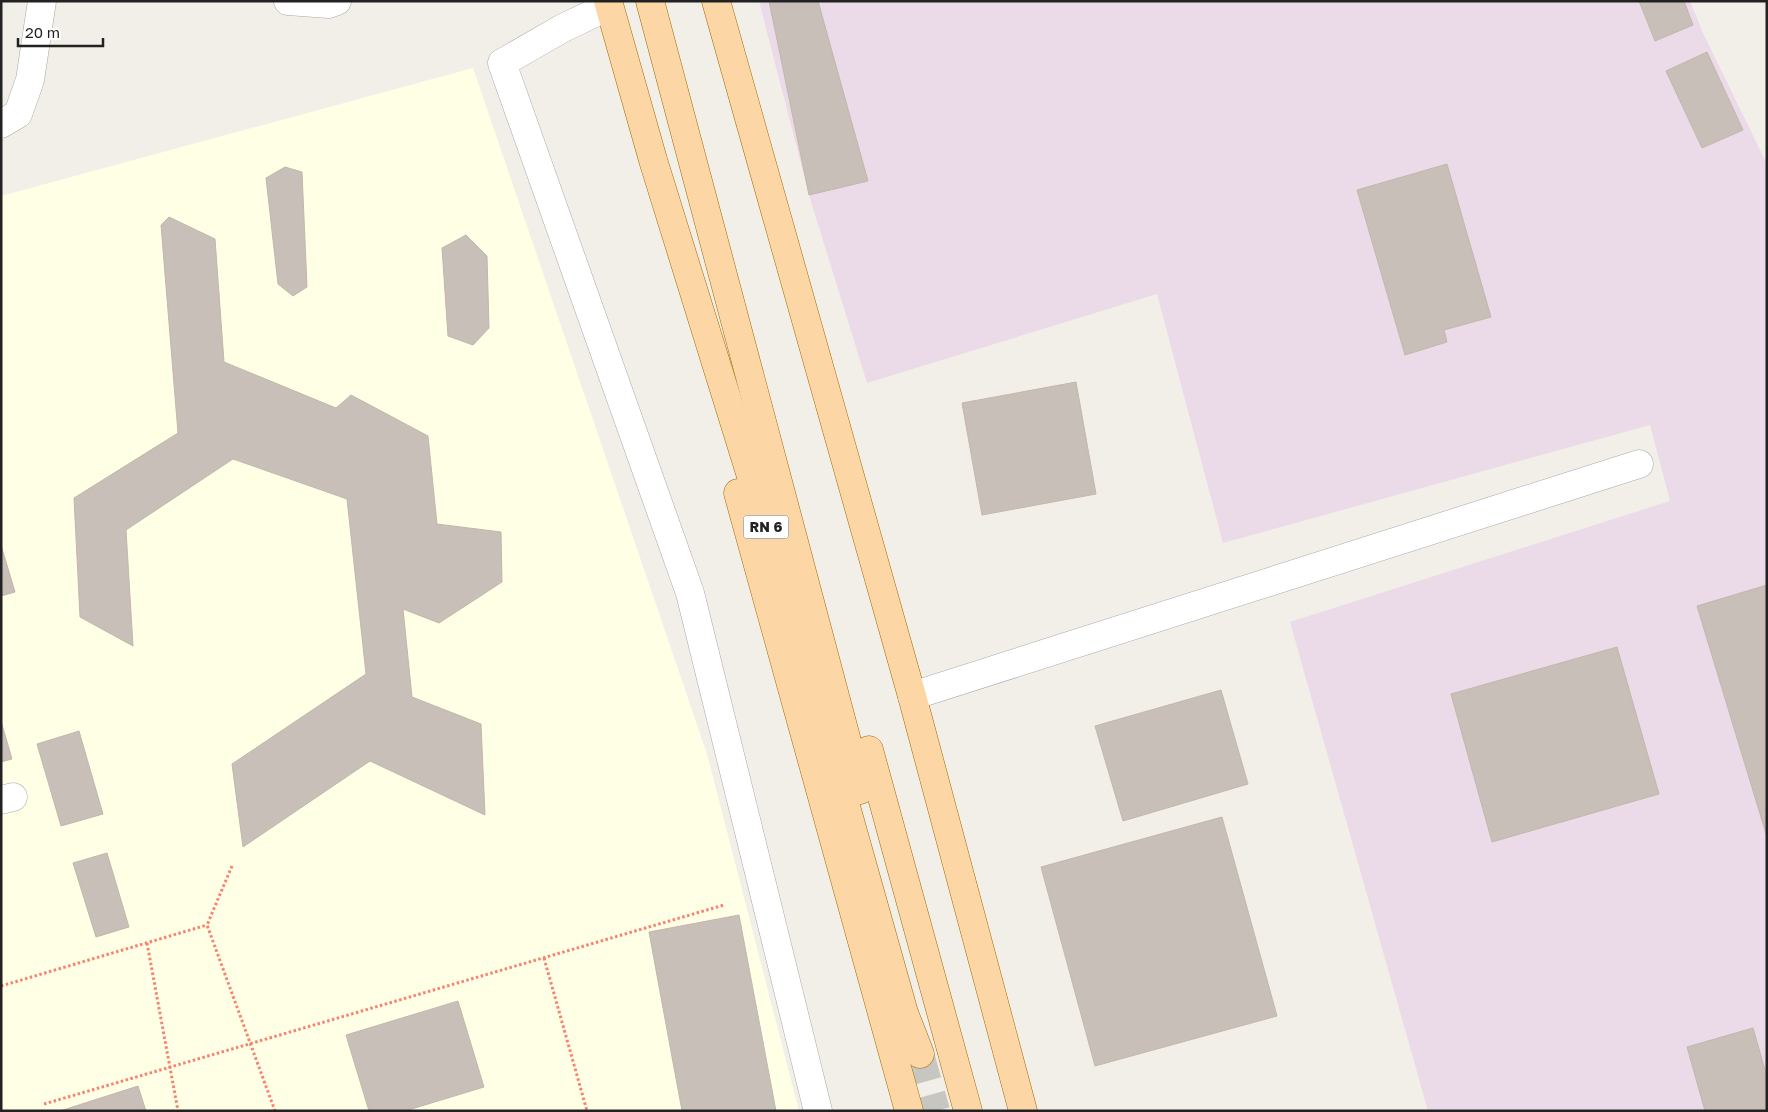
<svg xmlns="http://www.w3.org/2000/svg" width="1768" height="1112" viewBox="0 0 1768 1112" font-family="'Golos Text',sans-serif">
  <rect width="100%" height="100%" fill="#f2efe9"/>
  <polygon fill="#ebdbe8" points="759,1 1690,1 1703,33 1767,164 1767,1111 1428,1111 1290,622 1670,501 1650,425 1223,543 1157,294 867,383 809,195"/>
  <polygon fill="#ffffe5" points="473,68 707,754 799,1111 1,1111 1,196"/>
  <g fill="#c7bfb8" stroke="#c4b6ab">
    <polygon points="769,1 818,1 868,181 809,195"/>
    <polygon points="1639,1 1684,1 1693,25 1655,41"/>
    <polygon points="1707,52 1743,130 1702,148 1666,71"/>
    <polygon points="1447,164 1491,317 1444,330 1447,342 1405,355 1357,190"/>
    <polygon points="285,167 302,172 307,287 293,296 278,284 266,178"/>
    <polygon points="169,217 215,239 224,362 336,408 351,395 428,436 437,524 501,532 502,582 439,623 403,609 412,697 481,724 485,815 370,761 243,847 232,764 366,674 347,499 233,459 126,530 133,646 80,617 74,498 178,433 161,225"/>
    <polygon points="466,235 487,256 489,328 473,345 448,336 442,248"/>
    <polygon points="1076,382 1096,494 982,515 962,403"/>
    <polygon points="1,545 15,592 1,596"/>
    <polygon points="1767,585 1767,837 1697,606"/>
    <polygon points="1617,647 1659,794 1492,842 1451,694"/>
    <polygon points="1221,690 1248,784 1123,821 1095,726"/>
    <polygon points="1,721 12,759 1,762"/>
    <polygon points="79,731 103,814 61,826 37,744"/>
    <polygon points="1222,817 1277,1016 1095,1066 1041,867"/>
    <polygon points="107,853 129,927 96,937 73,863"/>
    <polygon points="739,915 776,1111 682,1111 649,932"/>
    <polygon points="458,1001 484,1087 405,1111 369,1111 346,1035"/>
    <polygon points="1753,1028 1767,1077 1767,1111 1705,1111 1687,1047"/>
    <polygon points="138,1086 146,1111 60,1111"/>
  </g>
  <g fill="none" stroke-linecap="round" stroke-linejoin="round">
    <polyline stroke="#c8c6c1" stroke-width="28" stroke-dasharray="28 14" stroke-linecap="butt" points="920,1054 936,1111"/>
    <defs>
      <g id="minor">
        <polyline points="288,1 329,4 337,1"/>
        <polyline points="609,6 563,28 502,63 690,593 818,1111"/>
        <polyline points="1,124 18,114 30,80 42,1"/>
        <polyline points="912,696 1639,464"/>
        <polyline points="1,800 13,797"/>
      </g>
      <g id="major">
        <polyline points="608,1 653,160 773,547 904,1013 920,1054"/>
        <polyline points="650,1 860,790"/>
        <polyline points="716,1 912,696 1023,1111"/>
        <polyline points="738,493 909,1111"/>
        <polyline points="869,750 968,1111"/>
      </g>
    </defs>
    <use href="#minor" stroke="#a9a9a9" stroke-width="29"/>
    <use href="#major" stroke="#a06b00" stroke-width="29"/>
    <g stroke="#fa8072" stroke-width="3" stroke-dasharray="2.5 2.5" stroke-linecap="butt">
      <polyline points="232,866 207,925 275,1111"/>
      <polyline points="147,943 178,1111"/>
      <polyline points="544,958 587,1111"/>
      <polyline points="1,986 207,925"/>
      <polyline points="44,1104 724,905"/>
    </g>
    <use href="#minor" stroke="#fff" stroke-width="28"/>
    <use href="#major" stroke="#fcd6a4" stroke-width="28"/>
  </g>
  <g text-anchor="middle" stroke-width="5" stroke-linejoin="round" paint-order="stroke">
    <rect fill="#fff" stroke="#646464" stroke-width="1" x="743.5" y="515.5" width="45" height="23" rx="4"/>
    <g font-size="14" font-weight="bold" fill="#222">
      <text x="766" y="532">RN 6</text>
    </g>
  </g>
  <rect width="1768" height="1112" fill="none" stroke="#222222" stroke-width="5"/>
  <path d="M18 38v8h85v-8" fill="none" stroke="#222222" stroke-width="2.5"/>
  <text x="25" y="38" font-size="15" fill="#222222" stroke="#ffffff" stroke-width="4" paint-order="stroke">20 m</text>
</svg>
